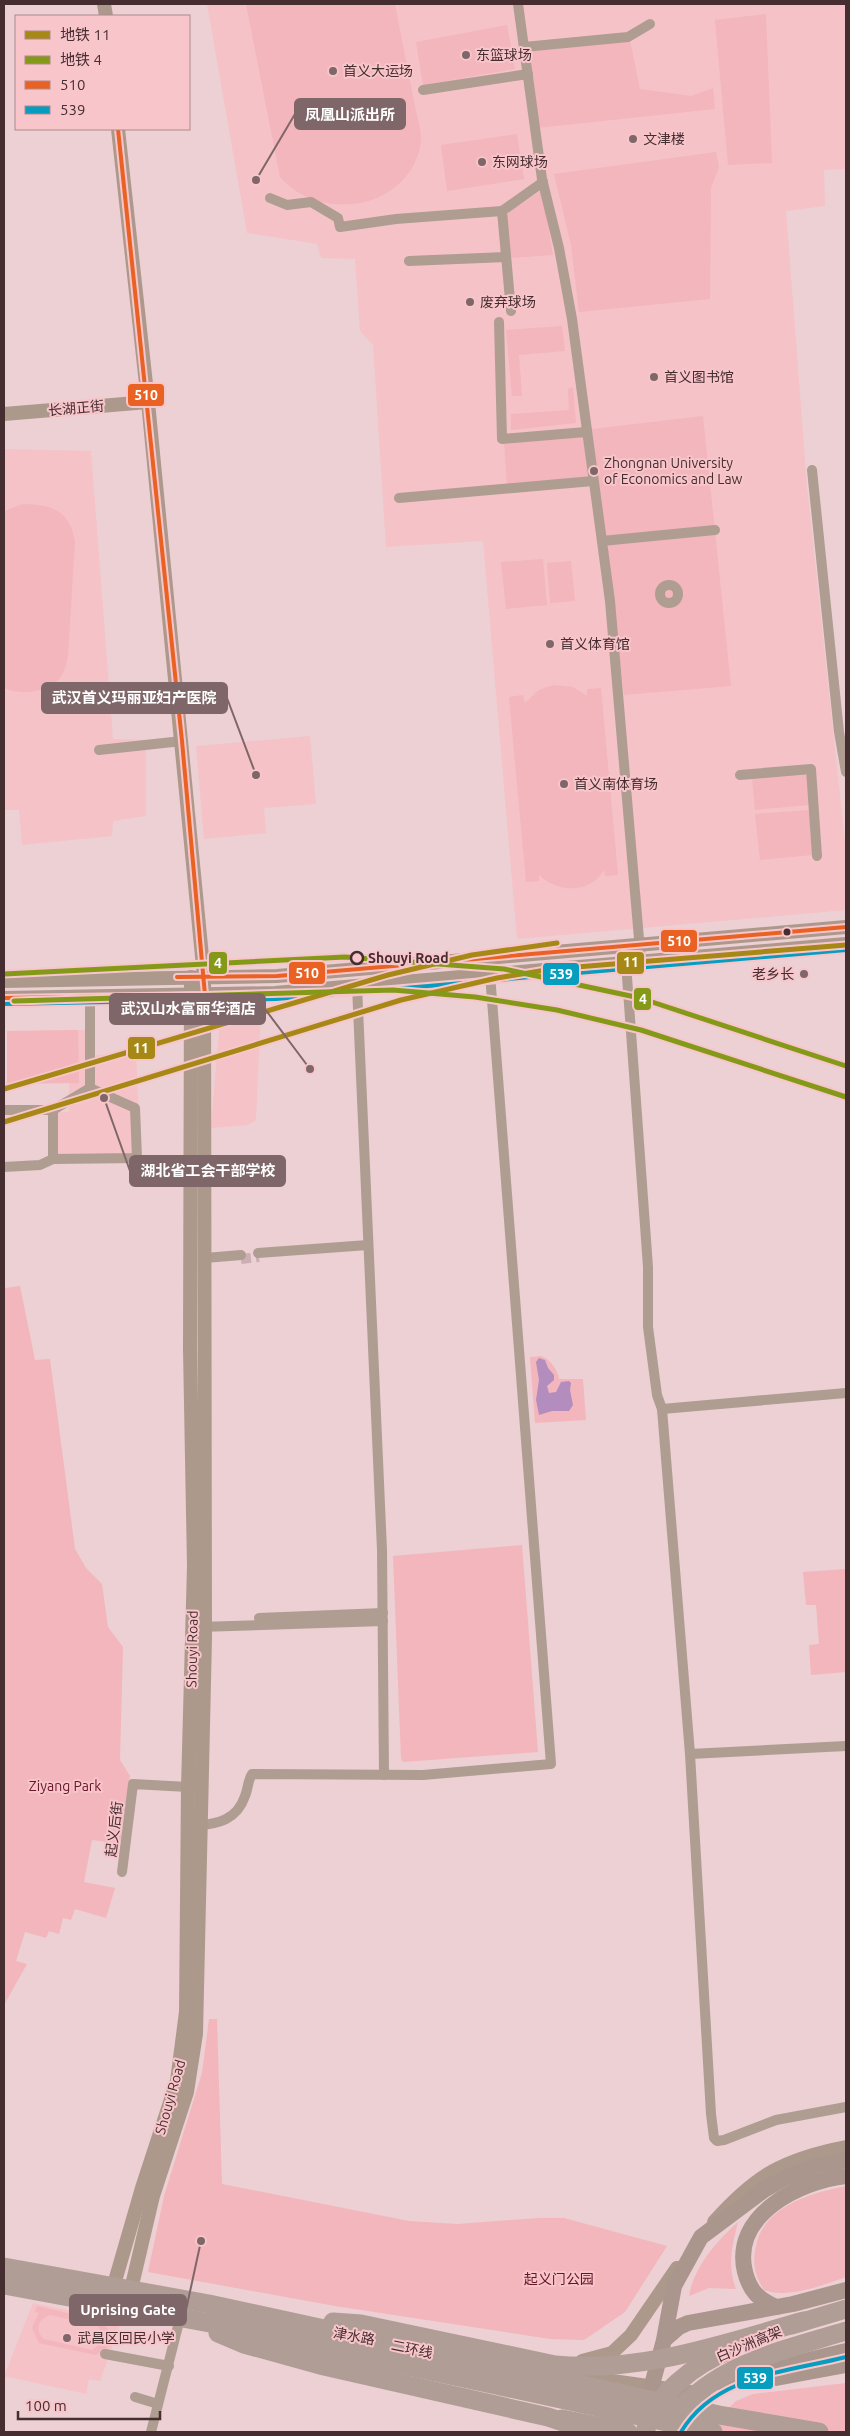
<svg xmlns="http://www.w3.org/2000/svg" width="850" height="2436" viewBox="0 0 850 2436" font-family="Ubuntu,'Noto Sans SC',sans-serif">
  <rect width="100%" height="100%" fill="#ecd0d3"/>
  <g fill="#f5c2c7">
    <polygon points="207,4 846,4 846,169 824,170 825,206 786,211 807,486 846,851 846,910 517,939 483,541 386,547 373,345 360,331 355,259 321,258 317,244 247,233"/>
    <polygon points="4,449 91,451 113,739 146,740 146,816 113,821 112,836 22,845 19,810 4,810"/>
    <polygon points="310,736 316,804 264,808 266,833 204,839 196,746"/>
    <polygon points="261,1010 256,1118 255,1121 247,1125 211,1128 220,1018 224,1014"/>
    <polygon points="95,1030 95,1055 136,1054 141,1162 56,1163 54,1112 69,1112 69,1083 7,1031"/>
    <polygon points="33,2303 121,2322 100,2381 89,2379 86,2394 4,2376"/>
  </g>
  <g fill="#f2b6bc" fill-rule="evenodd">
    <path d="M246,4H395C401,36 408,69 414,102C416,113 421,128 421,139C419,175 386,202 352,204C323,206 299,198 280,177Z"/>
    <polygon points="766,14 772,163 728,165 715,20"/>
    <polygon points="507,25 515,69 423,85 416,42"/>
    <polygon points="630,41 640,89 691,96 713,88 715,109 537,128 527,49"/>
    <polygon points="517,134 524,179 447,191 441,145"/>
    <polygon points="716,152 719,167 711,188 710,299 579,312 571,245 554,174"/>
    <polygon points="542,190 553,255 509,258 507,217 509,212"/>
    <polygon points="562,326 565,351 519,355 522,396 512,396 506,330"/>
    <polygon points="573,387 576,423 511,430 511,414 569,410 568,389"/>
    <polygon points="703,416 731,686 624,695 592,429"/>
    <polygon points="583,434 589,479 507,485 504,441"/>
    <path d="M23,504C53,505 69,510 75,541L68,655C66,664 65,674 57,681C44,693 20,695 4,688V511Z"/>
    <polygon points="543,559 547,605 506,609 501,562"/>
    <polygon points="571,561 575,601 550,603 547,563"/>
    <path d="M553,685L573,687L587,696V689L601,688L618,875L605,876L604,870C590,894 558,893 539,875V881L526,882L509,697L523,695L525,703L539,690Z"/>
    <polygon points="807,773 809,805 755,810 752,778"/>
    <polygon points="809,810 812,855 760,860 755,814"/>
    <polygon points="78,1030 79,1083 7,1084 7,1031"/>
    <polygon points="4,1283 5,1288 20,1286 35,1360 50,1359 75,1549 86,1568 102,1584 108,1627 123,1647 120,1760 130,1776 120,1844 92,1840 84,1882 115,1888 106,1918 75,1909 71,1920 63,1918 59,1934 49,1931 46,1938 25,1932 16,1961 27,1964 4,2005"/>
    <path d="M541,1356C550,1359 558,1370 559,1379H583L586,1420L535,1423L530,1357Z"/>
    <polygon points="522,1545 538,1752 403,1762 401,1759 393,1556"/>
    <polygon points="846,1569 846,1672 811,1675 809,1645 819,1644 816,1605 806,1605 803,1572"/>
    <polygon points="209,2019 217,2019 222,2184 409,2221 457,2224 539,2218 564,2218 667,2246 625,2312 584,2340 550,2339 335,2306 148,2272 164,2196 202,2073"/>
    <path d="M846,2186V2277C823,2285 788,2299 764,2290C755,2275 752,2264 756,2246C764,2206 811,2193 846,2186Z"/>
    <path d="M738,2222C732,2246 727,2266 736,2289L709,2288L689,2296C694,2267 716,2242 738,2222Z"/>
    <path d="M37,2306L101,2321L110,2332L108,2347L96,2355L39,2343L32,2328L39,2313L35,2312ZM50,2315L98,2326L103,2333V2342L92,2350L44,2339C34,2330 38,2319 50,2315Z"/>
    <polygon points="846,2383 846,2432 704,2432 736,2401 753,2394"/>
  </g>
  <polygon fill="#b38dbe" points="539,1358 545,1360 548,1368 554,1375 554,1380 547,1386 549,1393 556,1392 561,1382 569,1381 571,1383 570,1390 573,1405 569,1411 552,1411 539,1415 536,1400 539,1380 536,1362"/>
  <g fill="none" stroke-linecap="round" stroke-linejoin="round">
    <polyline stroke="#cbafb2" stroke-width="10" stroke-dasharray="10 5" stroke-linecap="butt" points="241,1259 259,1257"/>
    <g stroke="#af9d92" stroke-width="10">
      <polyline points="518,4 542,179 559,248 572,319 610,601 641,962"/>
      <polyline points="524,47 628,37 650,24"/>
      <polyline points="423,90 528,74"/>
      <polyline points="270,198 287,205 311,202 338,218 340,227 396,219 502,211"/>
      <polyline points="409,261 506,257"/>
      <polyline points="511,311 502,211 543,182"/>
      <polyline points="499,322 502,439 586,432"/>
      <polyline points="812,470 839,732 846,772"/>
      <polyline points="399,498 593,481"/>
      <polyline points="602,541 715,530"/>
      <circle cx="669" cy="594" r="9"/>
      <polyline points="99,750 182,741"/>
      <polyline points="740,775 811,769 817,856"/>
      <polyline points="626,963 648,1267 648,1327 657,1395 662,1409 690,1754 846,1746"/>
      <polyline points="357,986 382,1550 384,1775"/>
      <polyline points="4,1110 53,1110 90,1088"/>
      <polyline points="53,1110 53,1159"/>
      <polyline points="4,1167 40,1165 53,1159 137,1158 135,1108 90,1088 90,997"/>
      <polyline points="258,1253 368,1245"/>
      <polyline points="205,1258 241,1255"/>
      <polyline points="662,1409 846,1393"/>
      <polyline points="259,1618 383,1613"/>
      <polyline points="199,1627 383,1621"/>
      <polyline points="690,1754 711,2114 714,2138 717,2141 724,2140 776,2120 846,2107"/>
      <path d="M195,1826C218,1824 237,1820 245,1796C248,1789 248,1780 252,1774L423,1775L551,1764L490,974"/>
      <polyline points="122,1872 133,1784 188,1787"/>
      <polyline points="105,2354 169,2366"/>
      <polyline points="135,2397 158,2404"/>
      <polyline points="151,2432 178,2326"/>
    </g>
    <g stroke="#ad998c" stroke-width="14">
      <polyline points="104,4 106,16"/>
      <polyline points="118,129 148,402 204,977 205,1638 196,2034 187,2092 153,2196 129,2298"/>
      <polyline points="4,414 148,402"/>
      <polyline points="4,981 277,976 846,927"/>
      <polyline points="4,998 275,993 846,944"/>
      <path d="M714,2222C756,2175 784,2159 846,2147"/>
      <polyline points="111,2295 142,2188 177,2081 186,2012 188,1787 194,1566 190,1349 191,977"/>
      <polyline points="582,2361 612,2353 631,2335 677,2268"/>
      <polyline points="570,2375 704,2394"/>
    </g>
    <g stroke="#aa968d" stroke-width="16">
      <path d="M776,2307C758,2299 750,2291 745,2272C731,2215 800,2181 846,2176"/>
      <polyline points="664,2340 679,2327 688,2323 793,2304 846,2290"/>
      <polyline points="776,2378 846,2365"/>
      <polyline points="723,2384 743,2376 846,2351"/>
      <polyline points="645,2411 664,2340 674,2286 701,2237 764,2190 783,2179 816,2166 846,2160"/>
    </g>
    <g stroke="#b09d96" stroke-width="19">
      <polyline points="4,2267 209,2304 719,2415 819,2432"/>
      <polyline points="4,2285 215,2324 713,2432"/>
      <path d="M333,2322L361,2324L555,2365C641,2373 722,2344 804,2321"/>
      <polyline points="792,2325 846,2309"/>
      <polyline points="218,2333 244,2344 324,2366 548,2417 566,2423 577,2432"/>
      <path d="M675,2415C719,2363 784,2350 846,2331"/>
      <polyline points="562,2419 628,2432"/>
      <path d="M645,2432C656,2394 693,2365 730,2350"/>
    </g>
    <defs>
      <g id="bus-1">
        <polyline points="177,977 277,976 846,927"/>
        <polyline points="4,998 205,995 182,741 118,129"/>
      </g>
      <g id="bus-2">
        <polyline points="4,1004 276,999 846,950"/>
        <path d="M681,2432C715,2375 787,2372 846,2357"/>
      </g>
    </defs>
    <use href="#bus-1" stroke="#f7c5ca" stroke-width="8"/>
    <use href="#bus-2" stroke="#f7c5ca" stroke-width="8"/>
    <use href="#bus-1" stroke="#e96223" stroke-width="4"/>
    <use href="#bus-2" stroke="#079dbe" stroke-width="4"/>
    <defs>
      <g id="metro-1">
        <polyline points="4,1089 388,975 472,955 557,943"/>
        <polyline points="4,1122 401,1000 497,978 552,969 846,945"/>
      </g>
      <g id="metro-2">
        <polyline points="4,974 345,957 504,969 640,998 846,1066"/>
        <polyline points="14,1001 393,990 475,997 557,1010 641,1030 846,1097"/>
      </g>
    </defs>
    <use href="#metro-1" stroke="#f7c5ca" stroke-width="9"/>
    <use href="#metro-2" stroke="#f7c5ca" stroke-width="9"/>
    <use href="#metro-1" stroke="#a68816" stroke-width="5"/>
    <use href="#metro-2" stroke="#849918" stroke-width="5"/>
  </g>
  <g fill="#7f6669" stroke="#f7c5ca" stroke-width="2">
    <circle cx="466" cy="55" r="5"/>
    <circle cx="333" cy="71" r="5"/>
    <circle cx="633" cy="139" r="5"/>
    <circle cx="482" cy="162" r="5"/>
    <circle cx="470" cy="302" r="5"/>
    <circle cx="654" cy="377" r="5"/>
    <circle cx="594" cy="471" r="5"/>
    <circle cx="550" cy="644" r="5"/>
    <circle cx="564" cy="784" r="5"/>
    <circle cx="804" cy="974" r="5"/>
    <circle cx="67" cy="2338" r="5"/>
  </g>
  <circle fill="#452d30" stroke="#f7c5ca" stroke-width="2" cx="787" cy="932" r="4.5"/>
  <circle fill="#f7c5ca" stroke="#452d30" stroke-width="2.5" cx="357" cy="958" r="6"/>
  <g text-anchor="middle" stroke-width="4" stroke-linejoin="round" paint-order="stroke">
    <g font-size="14" fill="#452d30" stroke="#f7c5ca" text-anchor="start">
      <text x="476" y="60">东篮球场</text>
      <text x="343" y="76">首义大运场</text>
      <text x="643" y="144">文津楼</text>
      <text x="492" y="167">东网球场</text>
      <text x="480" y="307">废弃球场</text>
      <text x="664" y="382">首义图书馆</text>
      <text x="604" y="468">Zhongnan University<tspan x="604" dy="16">of Economics and Law</tspan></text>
      <text x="560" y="649">首义体育馆</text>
      <text x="574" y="789">首义南体育场</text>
      <text x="794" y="979" text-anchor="end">老乡长</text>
      <text x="77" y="2343">武昌区回民小学</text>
    </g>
    <g font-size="14" fill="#452d30" stroke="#f7c5ca">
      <text transform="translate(76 408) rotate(-5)" y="5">长湖正街</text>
      <text transform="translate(192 1649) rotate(-89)" y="5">Shouyi Road</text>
      <text transform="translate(114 1829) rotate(-83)" y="5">起义后街</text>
      <text transform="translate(170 2097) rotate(-74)" y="5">Shouyi Road</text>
      <text transform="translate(354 2336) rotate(10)" y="5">津水路</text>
      <text transform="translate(749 2344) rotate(-23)" y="5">白沙洲高架</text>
      <text transform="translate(412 2349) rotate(12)" y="5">二环线</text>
    </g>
    <g font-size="14" font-weight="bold" fill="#452d30" stroke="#f7c5ca" text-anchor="start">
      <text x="368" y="963">Shouyi Road</text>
    </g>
    <g font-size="14" fill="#661428" stroke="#f7c5ca">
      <text x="65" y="1791">Ziyang Park</text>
      <text x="559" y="2284">起义门公园</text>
    </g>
  </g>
  <path fill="none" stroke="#7f6669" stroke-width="2" d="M256 180L295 114M256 775L227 698M310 1069L265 1009M104 1098L130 1171M201 2241L186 2310"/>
  <g fill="#7f6669" stroke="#f7c5ca" stroke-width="2">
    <circle cx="256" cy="180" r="5"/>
    <circle cx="256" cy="775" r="5"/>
    <circle cx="310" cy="1069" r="5"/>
    <circle cx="104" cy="1098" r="5"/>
    <circle cx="201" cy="2241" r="5"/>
  </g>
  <g fill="#7f6669" stroke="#7f6669" stroke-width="2">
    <rect x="295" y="99" width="110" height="30" rx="5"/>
    <rect x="42" y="683" width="185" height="30" rx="5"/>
    <rect x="110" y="994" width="155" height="30" rx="5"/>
    <rect x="130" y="1156" width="155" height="30" rx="5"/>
    <rect x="70" y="2295" width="116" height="30" rx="5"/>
  </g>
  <g font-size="15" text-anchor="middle" font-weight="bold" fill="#fff">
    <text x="350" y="120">凤凰山派出所</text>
    <text x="134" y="703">武汉首义玛丽亚妇产医院</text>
    <text x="188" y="1014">武汉山水富丽华酒店</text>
    <text x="208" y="1176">湖北省工会干部学校</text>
    <text x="128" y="2315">Uprising Gate</text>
  </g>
  <g stroke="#f7c5ca" stroke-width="2">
    <rect x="127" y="383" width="38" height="24" rx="5" fill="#e96223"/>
    <rect x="660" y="929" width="38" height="24" rx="5" fill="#e96223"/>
    <rect x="616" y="951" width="29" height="24" rx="5" fill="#a68816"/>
    <rect x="208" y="951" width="20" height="24" rx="5" fill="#849918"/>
    <rect x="288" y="961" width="38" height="24" rx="5" fill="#e96223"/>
    <rect x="542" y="962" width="38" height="24" rx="5" fill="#079dbe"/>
    <rect x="633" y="987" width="19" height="24" rx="5" fill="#849918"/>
    <rect x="127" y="1036" width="29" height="24" rx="5" fill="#a68816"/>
    <rect x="736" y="2366" width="38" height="24" rx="5" fill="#079dbe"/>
  </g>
  <g font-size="14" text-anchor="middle" font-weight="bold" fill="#fff">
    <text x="146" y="400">510</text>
    <text x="679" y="946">510</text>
    <text x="631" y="967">11</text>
    <text x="218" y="968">4</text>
    <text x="307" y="978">510</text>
    <text x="561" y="979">539</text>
    <text x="643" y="1004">4</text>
    <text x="141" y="1053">11</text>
    <text x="755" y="2383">539</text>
  </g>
  <rect width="850" height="2436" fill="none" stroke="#452d30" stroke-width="10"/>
  <rect x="15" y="15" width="175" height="115" fill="#f7c5ca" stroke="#b0888c"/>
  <rect x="25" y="31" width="25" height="8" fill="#a68816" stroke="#b0888c"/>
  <text x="60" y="40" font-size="15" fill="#452d30">地铁 11</text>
  <rect x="25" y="56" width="25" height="8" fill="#849918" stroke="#b0888c"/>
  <text x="60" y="65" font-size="15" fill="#452d30">地铁 4</text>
  <rect x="25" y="81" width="25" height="8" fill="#e96223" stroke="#b0888c"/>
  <text x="60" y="90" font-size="15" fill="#452d30">510</text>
  <rect x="25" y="106" width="25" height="8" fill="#079dbe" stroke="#b0888c"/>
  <text x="60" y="115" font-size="15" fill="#452d30">539</text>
  <path d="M18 2411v8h142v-8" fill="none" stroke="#452d30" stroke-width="2.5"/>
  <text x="25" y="2411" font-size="15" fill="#452d30" stroke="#f7c5ca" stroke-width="4" paint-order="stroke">100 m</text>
</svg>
